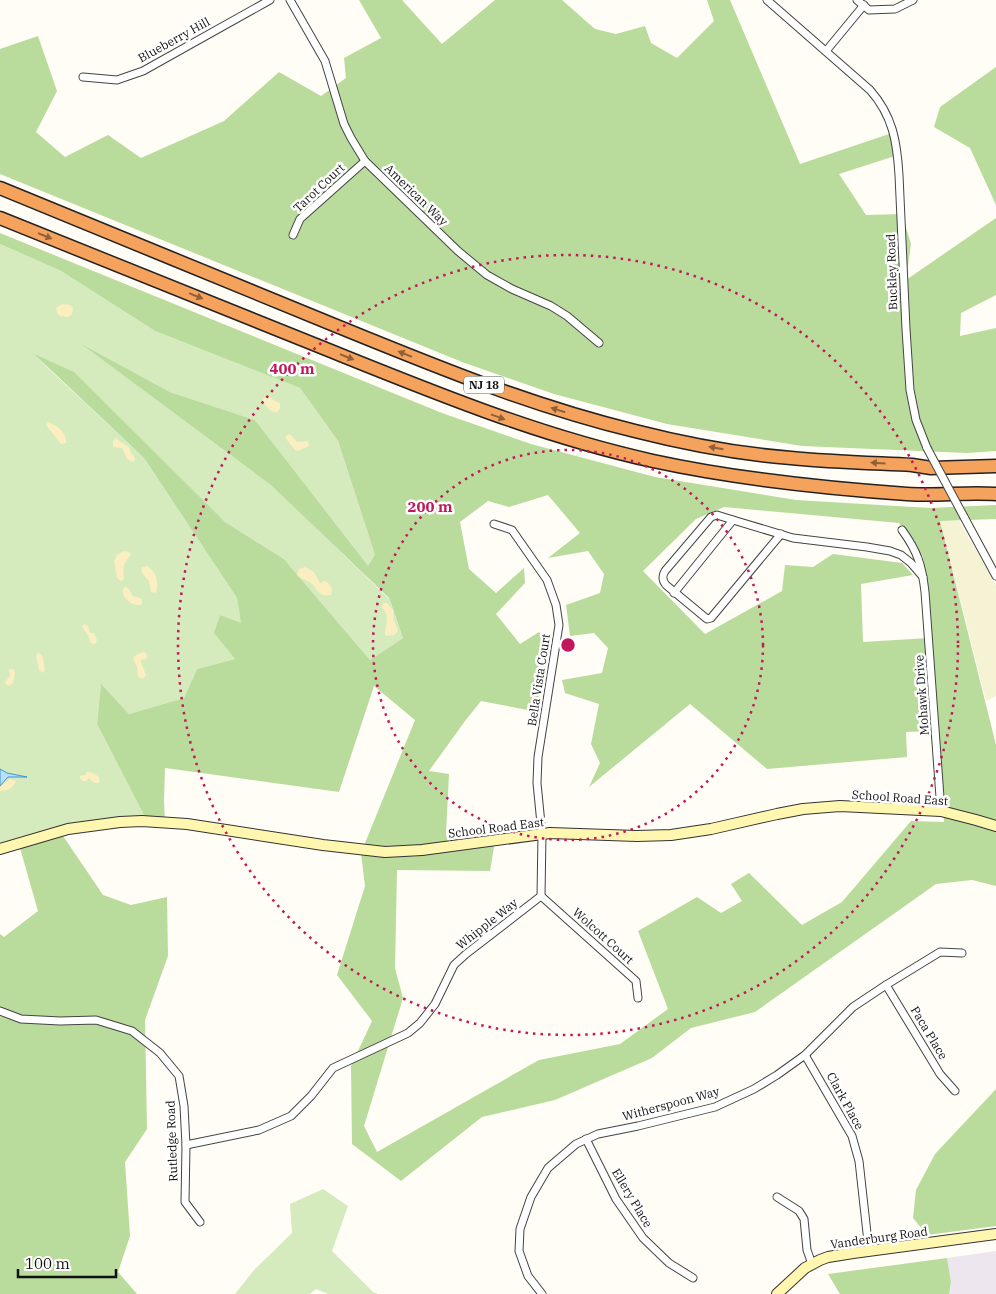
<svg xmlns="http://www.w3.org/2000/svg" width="996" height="1294" viewBox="0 0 996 1294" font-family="'IBM Plex Serif',serif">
  <rect width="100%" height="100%" fill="#fffdf5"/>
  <polygon fill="#eee6ef" points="996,1251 996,1294 949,1294 951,1282 947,1258"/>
  <polygon fill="#f6f3d4" points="940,520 959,521 996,585 996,696 986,701"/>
  <g fill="#d5ebbd">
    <polygon points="0,244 61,271 155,331 300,388 338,441 375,555 376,578 255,420 170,392 85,347 272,485 389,599 403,638 370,660 284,559 225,522 35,356 144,458 237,598 240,616 244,626 220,615 215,633 235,659 197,669 184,698 129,714 101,685 97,724 147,821 61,833 0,851"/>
    <polygon points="323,1189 348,1206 332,1251 373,1292 378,1294 328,1294 316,1289 310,1294 235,1294 254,1270 292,1233 290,1204"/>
  </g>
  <g fill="#b9dc9c" fill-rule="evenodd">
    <polygon points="359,0 402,0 442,44 495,0 562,0 595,29 616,34 645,26 651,43 677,58 714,21 707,0 730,0 800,164 892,133 898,155 839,174 866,215 902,214 911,244 906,280 996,218 996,295 961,313 960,336 996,328 996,451 967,453 802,446 667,424 554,394 462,362 0,174 0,49 38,36 57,91 36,132 65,157 108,135 141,158 224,121 279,72 321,96 346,78 344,58 381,38"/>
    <polygon points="996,67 996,205 970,148 934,127 940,107"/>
    <path d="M0,233L442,413L531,444L655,477L796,500L930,508L996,505V519L940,521L996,745V820L994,827L996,828V886L972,880L936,884L755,1012L691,1028L652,1058L555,1100L482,1117L401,1181L352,1144L351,1066L372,1021L337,975L365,886L361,853L415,720L374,686L339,792L165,768L164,800L165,823L147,821L97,724L101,684L129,714L184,698L197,669L235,659L214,633L220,615L241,623L237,598L144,458L34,354L74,372L225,522L284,559L370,660L403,638L389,598L271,485L81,344L170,392L255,420L368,566L375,555L338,441L300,388L155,331L61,271L0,244ZM548,495L580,533L548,558L588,551L604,574L600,593L566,605L570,636L594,633L608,648L602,673L562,680L565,693L599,704L591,744L600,763L589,787L690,704L767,769L907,757L906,732L937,731L944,822L911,821L842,902L802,925L749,873L731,884L742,901L721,913L697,897L638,931L668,1009L620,1044L539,1060L377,1152L364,1126L403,998L395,968L397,870L490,871L495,841L449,847L446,834L449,774L429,771L465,721L481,701L538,712L543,659L547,642L539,632L520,644L496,614L525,583L524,568L496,593L469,569L460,522L488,501L509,507ZM724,507L899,523L923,557L928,638L863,642L861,584L913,575L902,563L833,554L813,567L785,565L782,591L705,634L643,571L696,519Z"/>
    <polygon points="61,833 103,895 131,905 167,897 168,956 145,1020 147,1129 125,1162 130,1236 118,1272 137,1294 0,1294 0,934 4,937 38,911 20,848"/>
    <polygon points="996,1089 996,1226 927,1235 913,1218 916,1190 935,1154"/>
    <polygon points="947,1258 951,1282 949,1294 840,1294 828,1274"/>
  </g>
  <g fill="#fbeec1">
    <polygon points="62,304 70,305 73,308 72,314 68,317 60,316 57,313 56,308"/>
    <path d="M267,395L270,396L273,400L280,403V408L277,413C271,412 263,405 263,399Z"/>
    <path d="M48,422C57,425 67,433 66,443L61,444L46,425Z"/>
    <polygon points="289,434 292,436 297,442 308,441 309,446 298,451 295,450 286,439 286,436"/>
    <path d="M116,438L122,443L129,447L131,453L135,458L134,462C125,461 126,454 122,448L113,447V441Z"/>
    <path d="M124,551L129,552L131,554C124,565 122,565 124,579L121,581L117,578L114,561L117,555Z"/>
    <path d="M147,566C157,572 159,583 156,593L151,592L149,581L141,572L142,567Z"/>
    <path d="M305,567L314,572L320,583L325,581C330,583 334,590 331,595C317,597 319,590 311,583C306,579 300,579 297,575L299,569Z"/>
    <path d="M125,587L128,588L133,596L142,599V602L141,605C132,606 121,598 123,589Z"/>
    <path d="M383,603H387L393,610L394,620L398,631L394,635L387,636L385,635C385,624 391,616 382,608Z"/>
    <polygon points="84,624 88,626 90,633 94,633 97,640 95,644 93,644 90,642 89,637 82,627"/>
    <polygon points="143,652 146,653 147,657 145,659 141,660 141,662 146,675 144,678 141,679 138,676 137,667 134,661 133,658 136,655"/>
    <path d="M38,653C45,655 43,663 45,669L43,673L39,670L36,655Z"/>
    <polygon points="12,669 14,670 15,673 13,683 9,686 6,684 5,682 10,676 9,670"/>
    <path d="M87,772H90L98,776L100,781C95,786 92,781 89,778L86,781H83L80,778V776L85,775Z"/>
    <path d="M10,779L16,781C14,788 7,791 0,791V787Z"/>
  </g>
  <polygon fill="#b9e0f7" stroke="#3f96cf" points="0,769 7,773 27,777 8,777 0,786"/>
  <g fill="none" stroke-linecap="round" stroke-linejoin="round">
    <defs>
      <g id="street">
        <polyline points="290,0 325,61 344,124 351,138 365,161 458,251 487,275 512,289 551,306 567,316 599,343"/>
        <path d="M767,0L870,90C893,116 897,142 899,175L906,329L910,390L916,420L927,448"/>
        <polyline points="857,0 869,10 895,9 913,0"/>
        <polyline points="826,51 864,5"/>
        <polyline points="83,77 117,80 143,71 270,0"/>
        <polyline points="293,235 300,219 365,161"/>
        <polyline points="964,517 996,576"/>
        <path d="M733,520L717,515L711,517L665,571C662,576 662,580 666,585L707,619L711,618L781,534"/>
        <polyline points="494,524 512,530 547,580 556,605 559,625 538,757 537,783 542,834 541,896"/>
        <path d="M902,530C918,552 922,566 925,592L941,811"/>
        <polyline points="674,593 733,520 793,538 867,547 890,551 901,555 911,563 923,577"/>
        <polyline points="541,896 636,981 638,998"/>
        <polyline points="886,985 940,1074 955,1091"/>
        <polyline points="0,1011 21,1019 60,1021 96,1020 132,1031 160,1053 179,1076 184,1106 186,1145 185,1202 200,1222"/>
        <polyline points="805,1055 852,1136 859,1161 869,1251"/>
        <polyline points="586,1139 616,1199 643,1238 669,1263 693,1278"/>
        <polyline points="186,1145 259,1130 291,1116 311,1096 333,1068 408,1033 420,1023 435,1004 454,965 466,954 541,896"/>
        <polyline points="777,1197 799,1211 804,1219 807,1250 812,1264"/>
        <polyline points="542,1294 528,1276 519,1251 520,1229 531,1197 548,1168 576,1144 598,1134 638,1126 715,1107 754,1089 777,1075 805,1055 853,1007 886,985 940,952 962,953"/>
      </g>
      <g id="secondary">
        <polyline points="0,849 68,829 120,822 142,821 187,824 323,845 385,852 422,850 550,833 637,836 671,835 711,829 777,814 803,809 840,806 941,811 976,820 996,826"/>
        <polyline points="777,1294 805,1268 820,1260 828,1257 853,1253 996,1234"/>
      </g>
      <g id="highway">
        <path d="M0,188C113,234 226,281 339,327C437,367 532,406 635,431C686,444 739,454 791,458C831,462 872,463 912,465L931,468L996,466"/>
        <path d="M0,218C102,259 204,300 306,341C421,387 531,434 653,461C736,479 822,488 907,494C937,496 966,492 996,494"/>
      </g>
    </defs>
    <use href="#street" stroke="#444" stroke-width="9"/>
    <use href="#secondary" stroke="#333" stroke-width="12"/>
    <use href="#highway" stroke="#222" stroke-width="15"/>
    <use href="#street" stroke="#fff" stroke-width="7"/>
    <use href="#secondary" stroke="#fff6b0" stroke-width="10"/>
    <use href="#highway" stroke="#f5a25d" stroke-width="12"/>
    <defs>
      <polyline id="street-bridge" points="927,448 964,517"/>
    </defs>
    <use href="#street-bridge" stroke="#444" stroke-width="9" stroke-linecap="butt"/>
    <use href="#street-bridge" stroke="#fff" stroke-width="7"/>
  </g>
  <defs><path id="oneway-solid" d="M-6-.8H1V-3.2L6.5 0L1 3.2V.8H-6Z" transform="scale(1.25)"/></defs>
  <g fill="#8e613b">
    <use href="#oneway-solid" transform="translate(45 236) rotate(22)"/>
    <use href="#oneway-solid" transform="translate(196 296) rotate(22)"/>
    <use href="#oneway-solid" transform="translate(405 354) rotate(-158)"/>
    <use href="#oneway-solid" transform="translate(347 357) rotate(22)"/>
    <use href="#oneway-solid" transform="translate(558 410) rotate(-163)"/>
    <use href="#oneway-solid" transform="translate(498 417) rotate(20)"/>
    <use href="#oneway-solid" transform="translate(716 448) rotate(-170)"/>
    <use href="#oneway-solid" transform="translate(878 463) rotate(-177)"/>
  </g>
  <g fill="none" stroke="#c2185b" stroke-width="2.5" stroke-dasharray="2.5 5">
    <circle cx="568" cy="645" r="195"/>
    <circle cx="568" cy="645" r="390"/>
  </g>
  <g text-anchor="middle" stroke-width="5" stroke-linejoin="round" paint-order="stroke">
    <rect fill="#fff" stroke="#585858" stroke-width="1" x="464" y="376.5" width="40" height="17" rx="4"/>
    <g font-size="11" font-weight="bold" fill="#111">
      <text x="484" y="389">NJ 18</text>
    </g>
    <g font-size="12" fill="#111" stroke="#fff">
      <text transform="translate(174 40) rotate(-29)" y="4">Blueberry Hill</text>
      <text transform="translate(319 188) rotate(-43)" y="4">Tarot Court</text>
      <text transform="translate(416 195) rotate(44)" y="4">American Way</text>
      <text transform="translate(892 272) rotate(-92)" y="4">Buckley Road</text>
      <text transform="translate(539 680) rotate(-81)" y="4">Bella Vista Court</text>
      <text transform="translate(922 695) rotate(-94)" y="4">Mohawk Drive</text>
      <text transform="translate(900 798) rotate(4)" y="4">School Road East</text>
      <text transform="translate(496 828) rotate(-7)" y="4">School Road East</text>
      <text transform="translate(487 924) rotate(-38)" y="4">Whipple Way</text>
      <text transform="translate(603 936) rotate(42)" y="4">Wolcott Court</text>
      <text transform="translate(929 1033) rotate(59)" y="4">Paca Place</text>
      <text transform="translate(845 1101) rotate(61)" y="4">Clark Place</text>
      <text transform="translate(671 1104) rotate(-15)" y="4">Witherspoon Way</text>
      <text transform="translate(172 1141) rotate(-92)" y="4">Rutledge Road</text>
      <text transform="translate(632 1198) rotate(59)" y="4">Ellery Place</text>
      <text transform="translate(879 1238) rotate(-8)" y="4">Vanderburg Road</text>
    </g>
  </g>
  <circle cx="568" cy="645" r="8" fill="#c2185b" stroke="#fff" stroke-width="2.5"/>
  <g font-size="15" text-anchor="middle" font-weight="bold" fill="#c2185b" stroke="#fff" stroke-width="5" stroke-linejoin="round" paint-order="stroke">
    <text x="292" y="374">400 m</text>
    <text x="430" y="512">200 m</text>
  </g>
  <path d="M18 1269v8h98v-8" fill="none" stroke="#111111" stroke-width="2.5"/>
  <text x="25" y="1269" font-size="15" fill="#111111" stroke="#ffffff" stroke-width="4" paint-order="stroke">100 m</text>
</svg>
